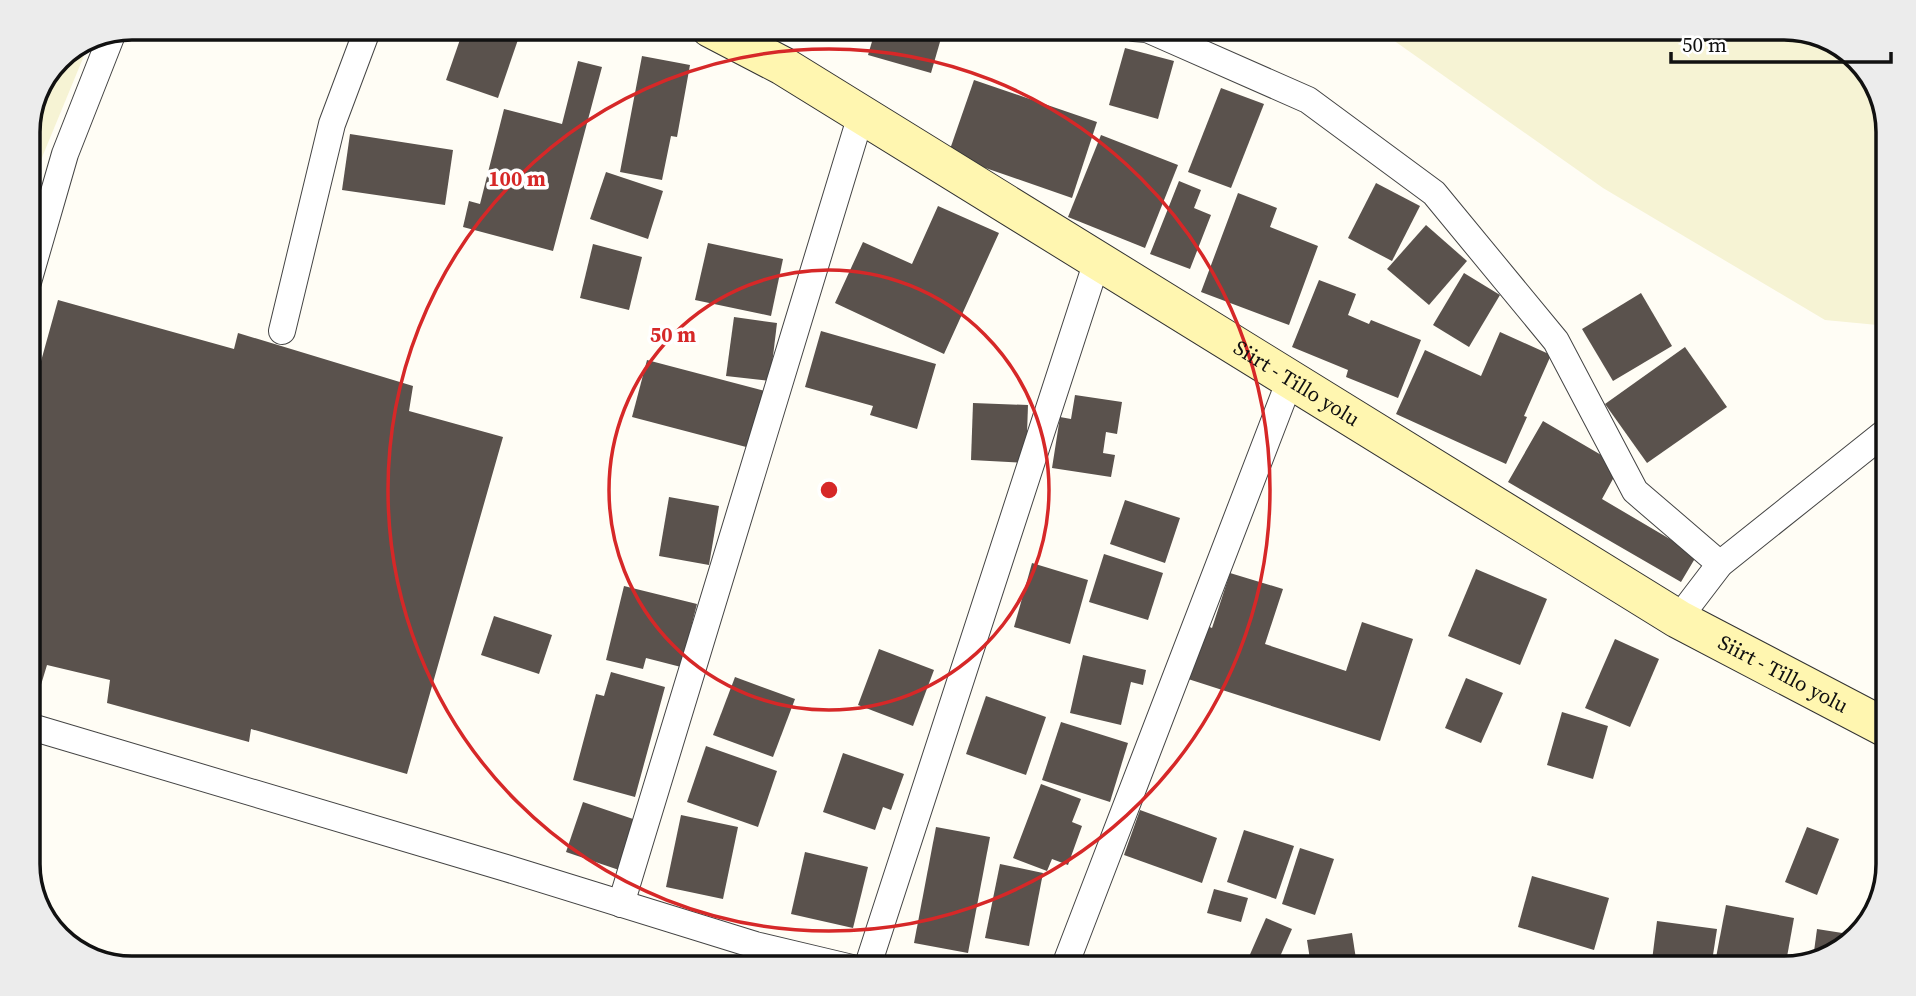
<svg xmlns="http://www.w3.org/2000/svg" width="1916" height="996" viewBox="0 0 1916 996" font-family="'Source Serif 4',serif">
  <rect width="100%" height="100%" fill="#fffdf5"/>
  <g fill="#f6f3d4">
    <polygon points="1376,28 1784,28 1830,39 1871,74 1888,125 1888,326 1825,320 1603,188"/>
    <polygon points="88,46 43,155 28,201 28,125 59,58"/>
  </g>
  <g fill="#5a524d">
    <polygon points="464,28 522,28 498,98 446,80"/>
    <polygon points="876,28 944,28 931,73 868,55"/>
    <polygon points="1125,48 1174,61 1158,119 1109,105"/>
    <polygon points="642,56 690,65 677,137 671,136 662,180 620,172"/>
    <polygon points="578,61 602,67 553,251 463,227 469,201 480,204 504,109 562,124"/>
    <polygon points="974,80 1097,122 1072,198 948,155"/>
    <polygon points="1221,88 1264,104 1231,188 1188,172"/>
    <polygon points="350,134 453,150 445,205 342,190"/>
    <polygon points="1101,135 1178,165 1145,248 1068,217"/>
    <polygon points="606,172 663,191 648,239 590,219"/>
    <polygon points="1179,181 1201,190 1194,208 1211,215 1190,269 1150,254"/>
    <polygon points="1376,183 1420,206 1392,261 1348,238"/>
    <polygon points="1238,193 1277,208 1270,227 1318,246 1289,325 1201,292"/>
    <polygon points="938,206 999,233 944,354 835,303 863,242 912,264"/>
    <polygon points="1426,225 1467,261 1429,305 1387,269"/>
    <polygon points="708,243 783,259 771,316 695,300"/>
    <polygon points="593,244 642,257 629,310 580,298"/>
    <polygon points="1464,273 1500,295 1469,347 1433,325"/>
    <polygon points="1319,280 1356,294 1348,315 1369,324 1371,320 1421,340 1398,398 1346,377 1348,370 1292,347"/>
    <polygon points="1641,293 1672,346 1613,381 1582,329"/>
    <polygon points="58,300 234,349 238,333 413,386 409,411 503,437 407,774 251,729 249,742 107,703 110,680 47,665 40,688 28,684 28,568 34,547 28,545 28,408"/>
    <polygon points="734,317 777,323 770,381 726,376"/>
    <polygon points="821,331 936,364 917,429 870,415 873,406 805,387"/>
    <polygon points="1500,332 1551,355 1524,416 1527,417 1506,464 1396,414 1425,350 1481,376"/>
    <polygon points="1685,347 1727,407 1647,463 1605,404"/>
    <polygon points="647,360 765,391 750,448 632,417"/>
    <polygon points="1075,395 1122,402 1117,434 1106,432 1103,453 1115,455 1111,477 1052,468 1060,417 1071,419"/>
    <polygon points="973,403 1028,405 1026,463 971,460"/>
    <polygon points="1543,421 1620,466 1602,499 1697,555 1681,582 1508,482"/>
    <polygon points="669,497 719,506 709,565 659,556"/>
    <polygon points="1125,500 1180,518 1165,563 1110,544"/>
    <polygon points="1104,554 1163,573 1148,620 1089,602"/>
    <polygon points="1032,563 1088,580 1070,644 1014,627"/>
    <polygon points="1476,569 1547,599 1520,665 1448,636"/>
    <polygon points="1230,573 1283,589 1265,644 1346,671 1362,622 1413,639 1380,741 1185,678 1203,624 1212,628"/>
    <polygon points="624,586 697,604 681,667 646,658 643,669 606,660"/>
    <polygon points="494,616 552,635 539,674 481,655"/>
    <polygon points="1615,639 1659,659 1630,727 1585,708"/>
    <polygon points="879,649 934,670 913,726 858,705"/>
    <polygon points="1083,655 1146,670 1143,685 1131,682 1121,725 1070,713"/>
    <polygon points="611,672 665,687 635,797 573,780 596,694 604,696"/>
    <polygon points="735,677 795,699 773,757 713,735"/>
    <polygon points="1466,678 1503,693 1481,743 1445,728"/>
    <polygon points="986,696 1046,717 1026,775 966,754"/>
    <polygon points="1562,712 1608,726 1593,779 1547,765"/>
    <polygon points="1061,722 1128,743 1110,802 1042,780"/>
    <polygon points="706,746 777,771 758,827 687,802"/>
    <polygon points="843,753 904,774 891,810 883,807 875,830 823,812"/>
    <polygon points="1041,784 1081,799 1072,822 1082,826 1068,865 1052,859 1047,871 1013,858"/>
    <polygon points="583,802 636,820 619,870 566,852"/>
    <polygon points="1140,810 1217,838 1202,883 1124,855"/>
    <polygon points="681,815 738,827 723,899 666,887"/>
    <polygon points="936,827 990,837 968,953 914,943"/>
    <polygon points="1807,827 1839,839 1817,895 1785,882"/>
    <polygon points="1244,830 1294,846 1276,899 1227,882"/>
    <polygon points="1300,848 1334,859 1315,915 1282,904"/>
    <polygon points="805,852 868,867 853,928 791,914"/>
    <polygon points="1000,864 1043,873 1029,946 985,938"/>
    <polygon points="1532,876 1609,898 1594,950 1518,927"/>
    <polygon points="1214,889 1248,898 1241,922 1207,913"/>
    <polygon points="1726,905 1794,918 1785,968 1714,968"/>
    <polygon points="1266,918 1292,929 1275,968 1244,968"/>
    <polygon points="1657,921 1717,929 1711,968 1651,968"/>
    <polygon points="1817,929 1855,935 1842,951 1813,959"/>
    <polygon points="1352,933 1356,959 1311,966 1307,940"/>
  </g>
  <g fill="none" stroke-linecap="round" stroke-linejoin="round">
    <defs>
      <g id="minor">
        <polyline points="1134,28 1147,29 1308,100 1434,193 1556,341 1635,491 1720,564"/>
        <polyline points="28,282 65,154 111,37"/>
        <polyline points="282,331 332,124 368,28"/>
        <polyline points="1678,619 1720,564 1888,430"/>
        <polyline points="28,726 506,868 755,945 852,968"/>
        <polyline points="621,904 861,115"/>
        <polyline points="867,968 1097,261"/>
        <polyline points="1064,968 1290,380"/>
      </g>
      <g id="secondary">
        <path id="s1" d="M710,28L783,66L1678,619L1888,729"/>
      </g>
    </defs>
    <use href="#minor" stroke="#444" stroke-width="28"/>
    <use href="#secondary" stroke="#333" stroke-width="40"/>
    <use href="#minor" stroke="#fff" stroke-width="26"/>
    <use href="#secondary" stroke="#fff6b0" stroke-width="38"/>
  </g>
  <g fill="none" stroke="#d62828" stroke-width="3.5">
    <circle cx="829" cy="490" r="220"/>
    <circle cx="829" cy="490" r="441"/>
  </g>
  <g text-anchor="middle" stroke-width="7" stroke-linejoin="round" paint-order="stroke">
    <g font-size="21" fill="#111" stroke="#fff">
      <text dy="7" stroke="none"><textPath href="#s1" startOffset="686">Siirt - Tillo yolu</textPath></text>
      <text dy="7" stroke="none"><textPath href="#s1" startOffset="1253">Siirt - Tillo yolu</textPath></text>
    </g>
  </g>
  <path d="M0 0H1916V996H0ZM132 40H1784A92 92 0 0 1 1876 132V864A92 92 0 0 1 1784 956H132A92 92 0 0 1 40 864V132A92 92 0 0 1 132 40Z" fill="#ececec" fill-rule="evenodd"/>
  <path fill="none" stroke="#111" stroke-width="3.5" d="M132 40H1784A92 92 0 0 1 1876 132V864A92 92 0 0 1 1784 956H132A92 92 0 0 1 40 864V132A92 92 0 0 1 132 40Z"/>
  <circle cx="829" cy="490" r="10" fill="#d62828" stroke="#fff" stroke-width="3.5"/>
  <g font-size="21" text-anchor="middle" font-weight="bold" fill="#d62828" stroke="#fff" stroke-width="7" stroke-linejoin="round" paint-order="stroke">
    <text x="517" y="186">100 m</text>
    <text x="673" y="342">50 m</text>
  </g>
  <path d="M1671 52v10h220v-10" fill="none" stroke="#111111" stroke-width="3.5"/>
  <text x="1682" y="52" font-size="21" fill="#111111" stroke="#ffffff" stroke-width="5" paint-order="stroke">50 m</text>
</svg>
